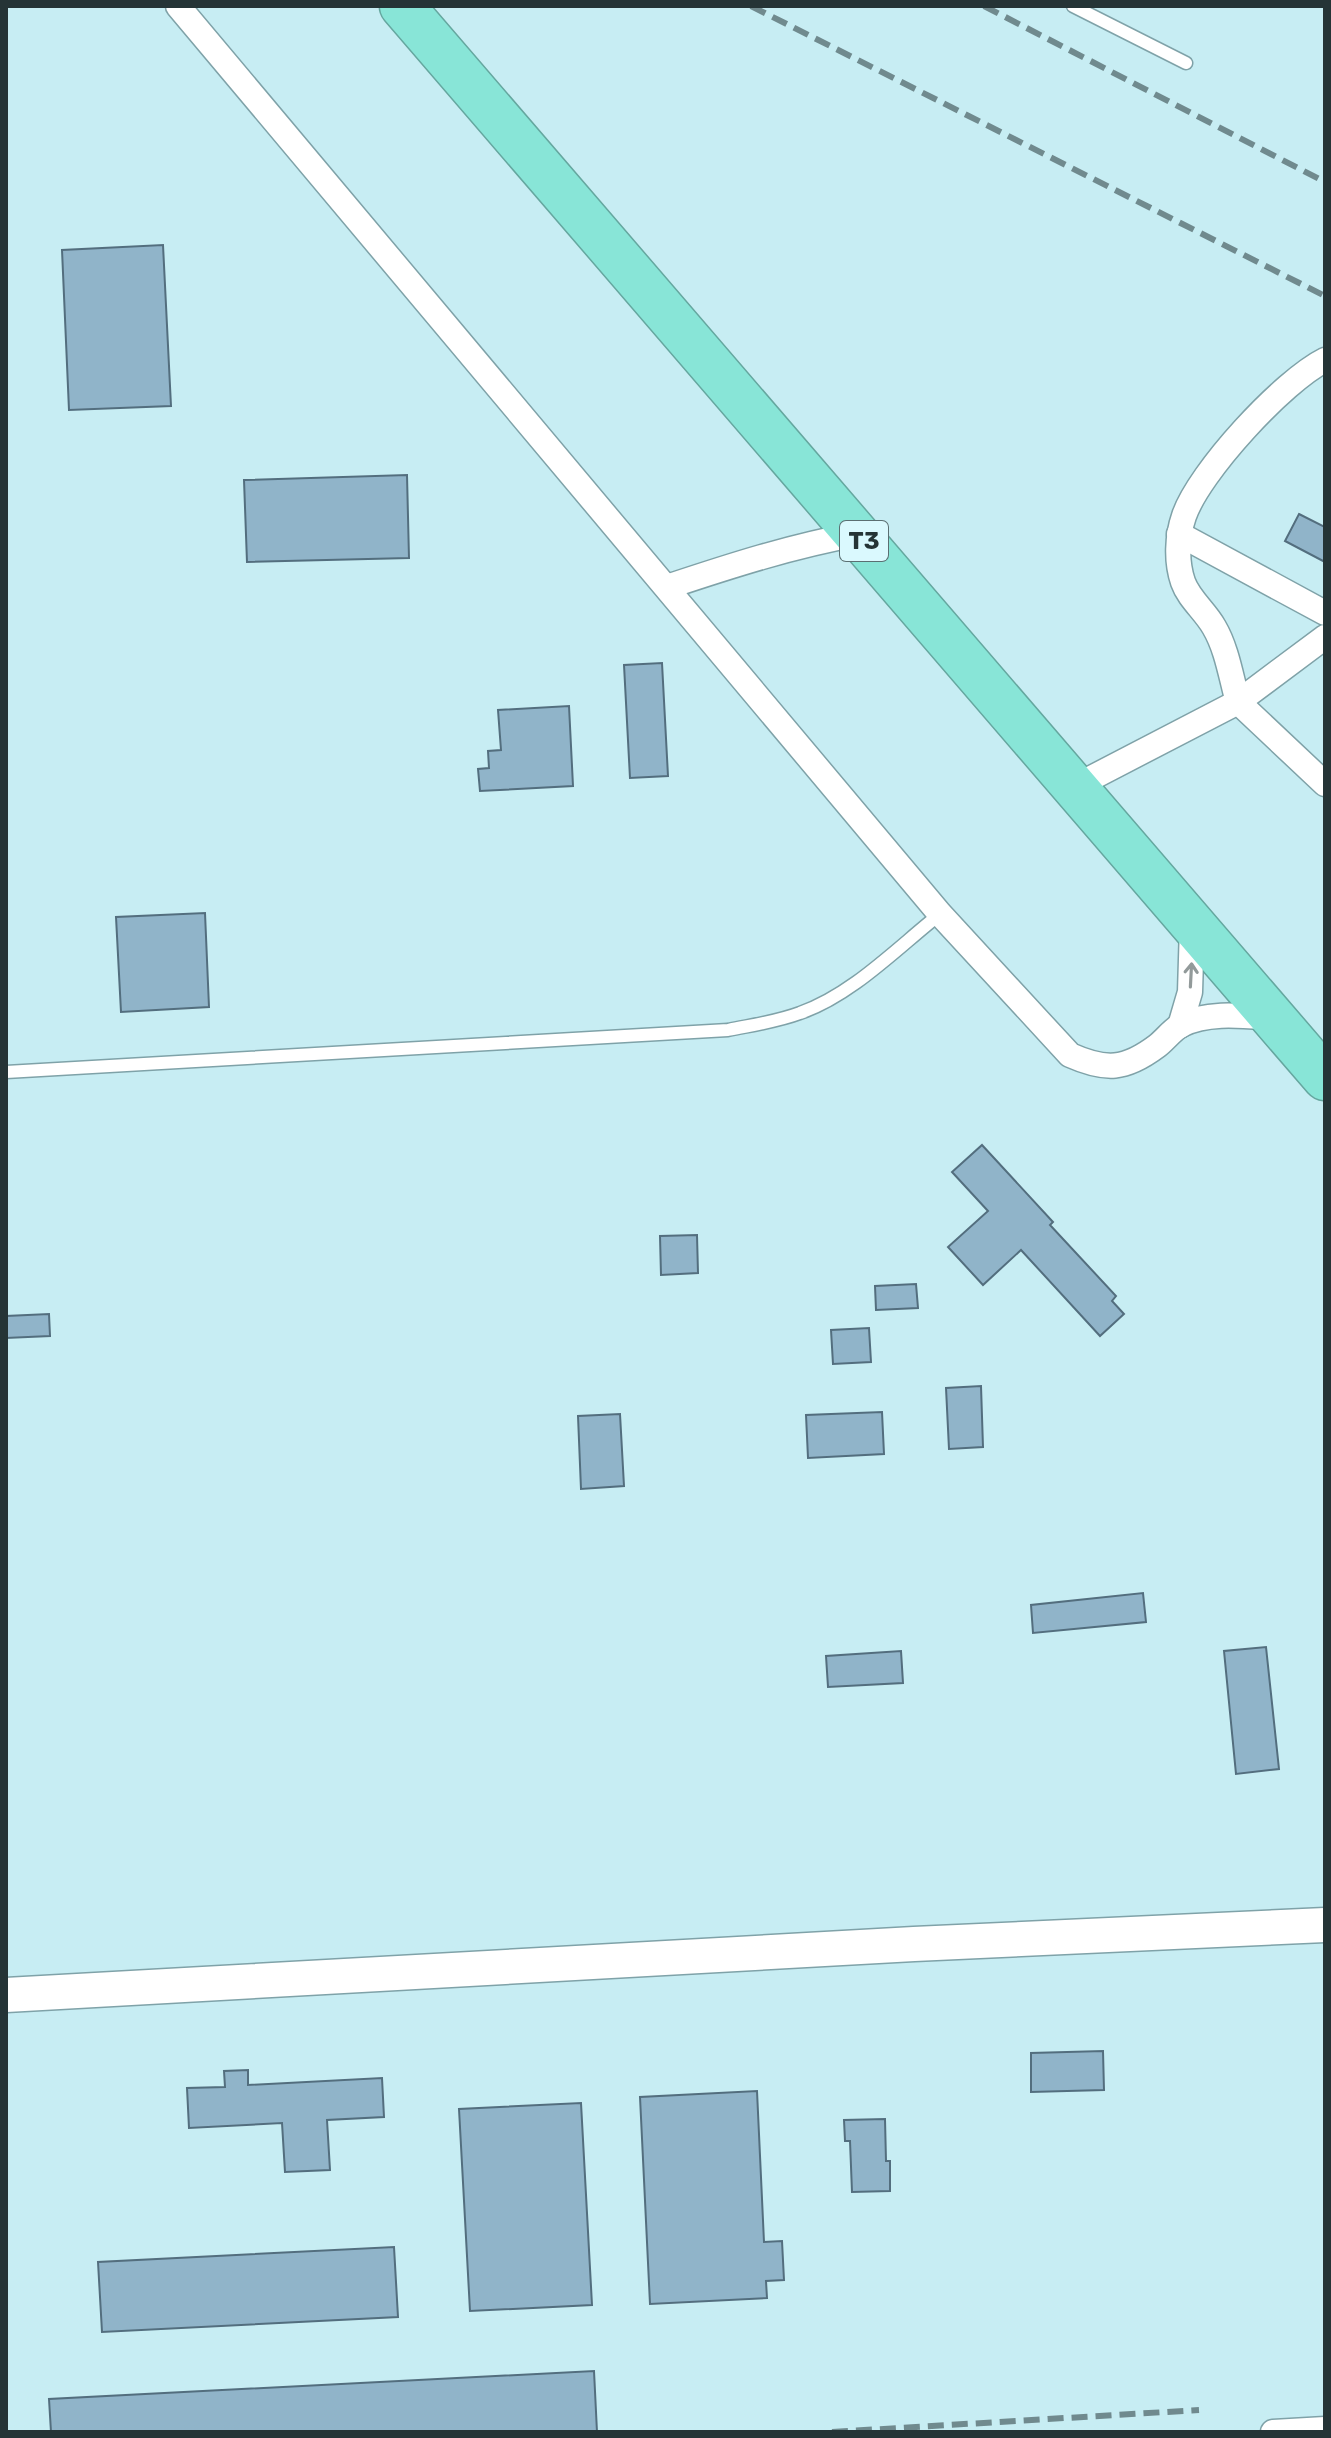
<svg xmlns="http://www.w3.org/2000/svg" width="1331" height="2438" viewBox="0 0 1331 2438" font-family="Rubik,sans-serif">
  <rect width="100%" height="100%" fill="#c7edf3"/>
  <g fill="#90b4c9" stroke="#536e7e" stroke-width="2">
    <polygon points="163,245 171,406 69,410 62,250"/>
    <polygon points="407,475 409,558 247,562 244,480"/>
    <polygon points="1299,514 1325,527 1325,562 1285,541"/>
    <polygon points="662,663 668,776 630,778 624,665"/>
    <polygon points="569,706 573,786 480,791 478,769 489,768 488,751 501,750 498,710"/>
    <polygon points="205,913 209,1007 121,1012 116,917"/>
    <polygon points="982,1145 1053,1222 1050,1225 1116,1296 1112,1301 1124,1314 1100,1336 1021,1250 983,1285 948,1247 988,1211 952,1172"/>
    <polygon points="697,1235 698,1273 661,1275 660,1236"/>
    <polygon points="916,1284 918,1308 876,1310 875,1286"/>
    <polygon points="49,1314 50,1336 6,1338 6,1316"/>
    <polygon points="869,1328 871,1362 833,1364 831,1330"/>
    <polygon points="981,1386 983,1447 949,1449 946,1388"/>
    <polygon points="882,1412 884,1454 808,1458 806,1415"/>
    <polygon points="620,1414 624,1486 581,1489 578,1416"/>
    <polygon points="1143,1593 1146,1622 1033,1633 1031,1605"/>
    <polygon points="1266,1647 1279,1769 1236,1774 1224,1651"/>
    <polygon points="901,1651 903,1683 828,1687 826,1656"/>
    <polygon points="1103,2051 1104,2090 1031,2092 1031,2053"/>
    <polygon points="248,2070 248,2085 382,2078 384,2117 327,2120 330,2170 285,2172 282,2123 189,2128 187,2088 225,2087 224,2071"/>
    <polygon points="757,2091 764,2242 782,2241 784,2280 766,2281 767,2298 650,2304 640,2097"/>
    <polygon points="581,2103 592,2305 470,2311 459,2109"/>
    <polygon points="885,2119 886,2161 890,2161 890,2191 852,2192 850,2141 845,2141 844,2120"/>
    <polygon points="394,2247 398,2317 102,2332 98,2262"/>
    <polygon points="594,2371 597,2432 51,2432 49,2399"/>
  </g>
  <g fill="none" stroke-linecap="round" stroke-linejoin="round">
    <defs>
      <g id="lane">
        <polyline points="1073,6 1186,63"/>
        <path d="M6,1072L728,1030C752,1025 776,1022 800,1013C852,995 897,948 940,914"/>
      </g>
      <g id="street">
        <path d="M178,6L940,914L1070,1055C1106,1071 1125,1070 1157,1046C1165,1040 1172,1030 1181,1025C1208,1011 1245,1016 1274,1018"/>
        <path d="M1325,360C1283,381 1199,472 1184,516C1177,536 1176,562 1183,582C1189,599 1205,611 1214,627C1227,649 1231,677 1238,702L1325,637"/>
        <polyline points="1179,534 1325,613"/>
        <path d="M667,587C730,566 792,546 858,534"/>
        <polyline points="1076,786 1238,702 1325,784"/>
        <polyline points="1180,1026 1190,992 1192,926"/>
        <polyline points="1273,2432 1325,2429"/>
      </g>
      <polyline id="secondary" points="6,1995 914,1944 1325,1925"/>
      <polyline id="highway" points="402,6 1325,1078"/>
    </defs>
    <use href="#lane" stroke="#7fa2a8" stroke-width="15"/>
    <use href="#street" stroke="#7fa2a8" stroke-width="27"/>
    <use href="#secondary" stroke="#7fa2a8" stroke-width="37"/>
    <use href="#highway" stroke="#65a79f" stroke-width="47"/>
    <use href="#lane" stroke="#fff" stroke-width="12"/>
    <use href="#street" stroke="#fff" stroke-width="24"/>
    <use href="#secondary" stroke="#fff" stroke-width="34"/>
    <use href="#highway" stroke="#88e5d7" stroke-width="44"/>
    <g stroke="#708a8e" stroke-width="6" stroke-dasharray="16 8" stroke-linecap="butt">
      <polyline points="751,6 1325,296"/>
      <polyline points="984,6 1325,182"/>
      <polyline points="832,2432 1199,2410"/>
    </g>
  </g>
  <defs><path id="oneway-shaft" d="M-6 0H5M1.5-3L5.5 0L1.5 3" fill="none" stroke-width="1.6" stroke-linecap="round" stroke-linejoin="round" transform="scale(2)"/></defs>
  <use stroke="#929a9a" href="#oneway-shaft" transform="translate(1191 975) rotate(-87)"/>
  <g text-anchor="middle" stroke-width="7" stroke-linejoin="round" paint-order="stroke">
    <rect fill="#daf9fe" stroke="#5b6f72" stroke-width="2" x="840" y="521" width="48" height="40" rx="6"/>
    <g font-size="24" font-weight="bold" fill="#253436">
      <text x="864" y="549">T3</text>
    </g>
  </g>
  <rect width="1331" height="2438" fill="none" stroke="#253436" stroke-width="16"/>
</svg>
